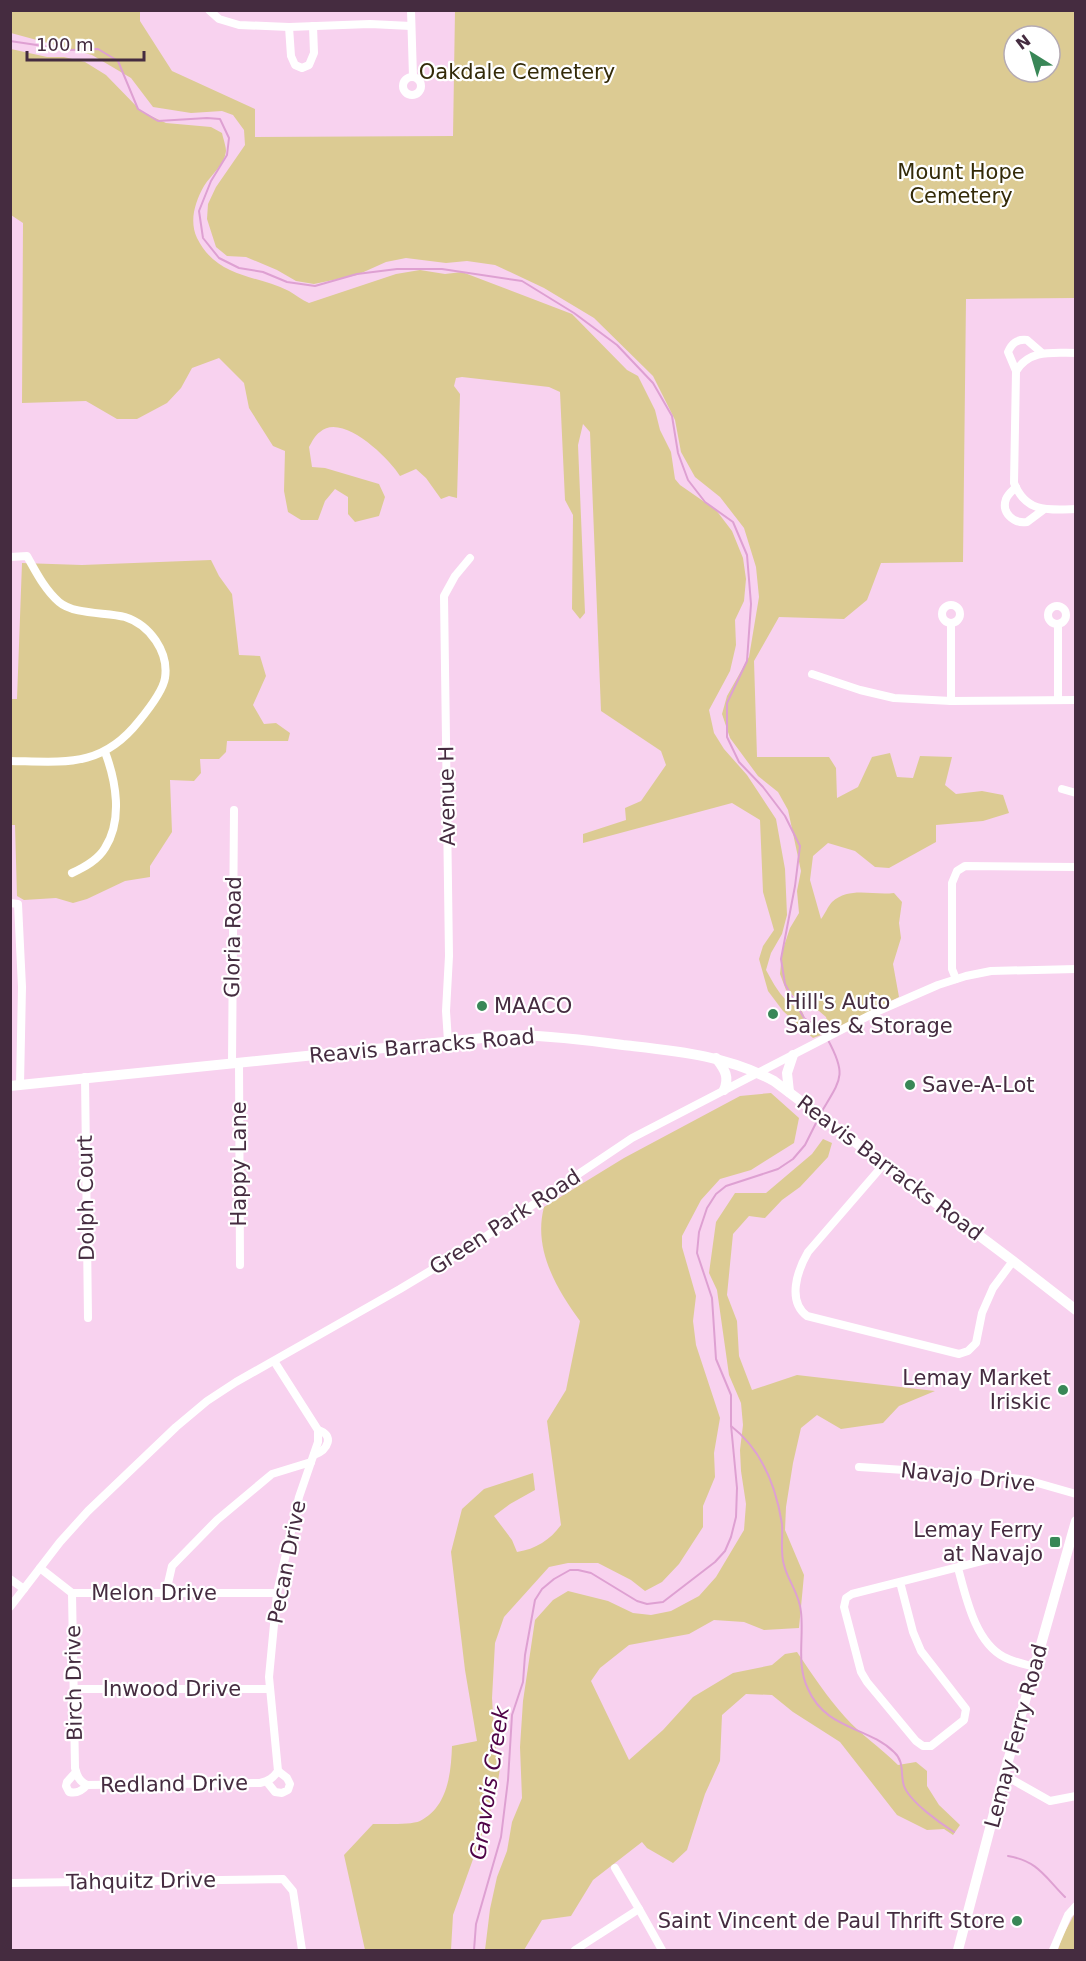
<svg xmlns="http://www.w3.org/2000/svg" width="1086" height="1961" viewBox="0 0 1086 1961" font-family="'DejaVu Sans',sans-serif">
  <rect width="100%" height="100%" fill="#f8d2ef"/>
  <g fill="#dccb93" fill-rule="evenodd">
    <path d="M10,11H140V21L172,71L255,109V137L453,136L455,11H1075V298L966,299L963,562L881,563L867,600L844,619L779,617L754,661L757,757H829L836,768L837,798L858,787L872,757L890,753L897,777L913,778L920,756L952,757L945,785L956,794L982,791L1003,795L1009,813L983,821L936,825V842L889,868L875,867L855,851L828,843L813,856L810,880L821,919C825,914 828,906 832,902C850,886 873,896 894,893L902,902L899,923L901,938L893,964L899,997L830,1031L826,1017L819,1011L809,1008L786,990L780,974L782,952L790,928L799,913L797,891L801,871L788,810L778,792L758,776L730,738L722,714L727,696L749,657L759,597L756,567L744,528L720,497L695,477L681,452L675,420L653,376L594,318L544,288L495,265L467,261L446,263L406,258L386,262L357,275L314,284L296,281L277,270L246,257L227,256L216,247L207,219L208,204L216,187L245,145L244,130L233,115L222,111L191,113L153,107L131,78L92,55L11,33ZM1014,36H1050V72H1014Z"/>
    <path d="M11,49L47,57H64L85,62L106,75L142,112L166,123L211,127L222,133C223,138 226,146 226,151C225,164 211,175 204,186C195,202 189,221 197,238C217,278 254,274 289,291C296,295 302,300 309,303L396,274L420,270L445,274L462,272L572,314L627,370L638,376L655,410L660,430L671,452L675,479L680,485L716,510L732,531L743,558L746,579L744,601L735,620L736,645L730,671L709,710L714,733L724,749L747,775L776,819L785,869L787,915L782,934L771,953L766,970C775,986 783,1003 801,1009L808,1025L821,1035L813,1038L783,1011L768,991L759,959L763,946L774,930L763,892L760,820L732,803L583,843V834L626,820L625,808L641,801L666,765L661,751L601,711L590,432L583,424L578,445L585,613L580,619L572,609L573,515L565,500L560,392L549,387L462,377L456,378L454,386L460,394L457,498L449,496L441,499L426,478L416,469L400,476C389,458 342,412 320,432C315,435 312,442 309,447L312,467L325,468L379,484L385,497L379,516L355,522L348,514V497L335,489L325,501L318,520H301L288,512L284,491L285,451L273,446L249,408L244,383L219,358L192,368L181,388L167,403L137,419H117L86,401L22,403L23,223L11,215Z"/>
    <polygon points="211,560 219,576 232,594 239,655 260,656 266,676 253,705 264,724 276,723 290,733 288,741 227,741 226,752 219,759 200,759 201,773 194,781 170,780 172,832 150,866 150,877 125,881 87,899 73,903 56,898 24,900 17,896 15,825 11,825 10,699 17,699 22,563 82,565"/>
    <path d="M771,1093L799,1118L794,1143L751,1170L720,1179L701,1200L682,1236V1247L696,1296L693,1321L696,1345L720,1418L714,1453L715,1477L703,1506V1527L679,1564L662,1582L645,1591L631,1580L598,1563H568L549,1567L504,1617L495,1643L492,1698L495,1744L500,1768L496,1795L453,1915L451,1950H365L344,1855L373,1824C385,1824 411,1825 420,1821C448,1807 451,1773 452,1746L477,1741L465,1670L451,1552L462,1509L484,1489L533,1473L535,1490L510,1504L494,1516L512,1540L517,1552C536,1549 550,1540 561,1525L547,1421L566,1390L580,1321C556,1288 533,1249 544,1207L624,1158L740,1096Z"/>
    <path d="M823,1139L832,1143L828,1157L800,1187L782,1200L765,1218L749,1216L733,1234L727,1295L737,1321L739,1356L752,1390L797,1375L935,1391L899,1406L883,1423L841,1429L817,1415L801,1428L793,1463L786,1507L785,1530L804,1575L799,1628L764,1630L744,1622L714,1620L689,1634L629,1645L600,1668L591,1681L629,1760L663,1730L693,1697L733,1673L772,1665L785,1654L797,1652C812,1674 827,1697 845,1717C860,1734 881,1748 898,1765L916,1762L927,1771V1786L939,1805L960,1825L953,1835L944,1829L927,1830L897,1815L840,1742L793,1712L772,1695L746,1694L722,1715L720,1761L705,1794L687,1850L673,1863L647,1848L642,1842L593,1880L571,1916L542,1920L524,1950H485L490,1909L497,1877L507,1851L512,1822L522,1798L520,1747L523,1701L535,1620L553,1600L568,1591L608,1601L633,1613L651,1615L671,1611L699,1596L716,1577L744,1530L746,1504L741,1471L740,1450L743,1425L741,1403L729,1375L717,1290L709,1273L716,1222L735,1193H766L812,1154Z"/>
    <polygon points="1075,1913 1075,1950 1058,1950 1062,1937"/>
  </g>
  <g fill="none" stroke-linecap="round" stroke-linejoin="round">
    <g stroke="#dea0d2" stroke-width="2">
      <polyline points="10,41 70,50 98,49 118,61 138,109 158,121 207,118 220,119 229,138 227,155 211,181 199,211 203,238 219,258 239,268 263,272 287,282 315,286 357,274 397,269 442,269 522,281 574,313 617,345 653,383 672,416 678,453 688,480 705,502 733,522 747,555 751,604 747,661 727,703 727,737 739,762 763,787 785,816 800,846 795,886 781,959 785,984 804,1018 823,1031 826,1035"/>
      <path d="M822,1111C841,1079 847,1075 828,1040"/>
      <path d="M731,1426C761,1449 776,1486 782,1524C783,1538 780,1552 784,1565C788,1581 800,1595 801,1612C804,1638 796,1664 808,1689C826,1730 867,1726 894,1752C905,1762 900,1774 904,1786C910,1802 940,1823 954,1832"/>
      <path d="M1008,1856C1038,1861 1045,1877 1065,1897"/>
      <polyline points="474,1950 476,1924 501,1837 508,1780 512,1715 523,1682 525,1655 535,1600 542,1589 554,1579 570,1570 578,1570 591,1573 637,1601 647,1604 663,1602 715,1562 725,1551 731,1537 736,1517 737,1488 731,1425 731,1395 716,1359 712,1298 697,1253 699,1232 707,1208 716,1194 726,1186 778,1169 793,1159 805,1145 818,1119"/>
    </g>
    <g stroke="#fff" stroke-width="8">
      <polyline points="209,10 219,19 239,25 289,27 370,24 411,26"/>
      <polyline points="411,10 413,77"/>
      <polyline points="289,27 291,56 295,65 302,68 309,65 314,53 313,26"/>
      <circle cx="412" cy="86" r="9"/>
      <path d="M1076,353C1052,353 1030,349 1016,371L1014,483C1026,513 1048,510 1076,509"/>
      <path d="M1016,371L1008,352C1012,343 1017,339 1027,340L1042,353"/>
      <path d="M1016,487C1012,491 1008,494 1006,499C1001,513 1014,524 1027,522L1043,510"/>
      <path d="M10,557L27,556C36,572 45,590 59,602C74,615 107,612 125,617C150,625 169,652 165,678C163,691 148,710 139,721C102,768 65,762 10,761"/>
      <circle cx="951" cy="614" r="9"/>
      <circle cx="1057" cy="615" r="9"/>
      <polyline points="1058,624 1058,700"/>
      <polyline points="812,674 860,690 894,698 951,701 1076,700"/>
      <polyline points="951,701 951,624"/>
      <polyline points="1062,789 1076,793"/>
      <path d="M72,873C85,867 98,860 105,848C123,820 116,781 105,752"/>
      <polyline points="10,903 18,904 22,987 20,1085"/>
      <polyline points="956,979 952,969 952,883 957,871 965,866 1076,867"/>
      <polyline points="448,1041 446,1011 449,956 444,596 455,576 470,558"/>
      <polyline points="239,1063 240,1265"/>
      <polyline points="232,1064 234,810"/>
      <polyline points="85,1077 88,1318"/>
      <path d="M884,1164L808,1252C797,1271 787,1301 807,1316L959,1354L968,1351L976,1343L982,1313L993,1288L1013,1261"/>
      <path d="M314,1455C328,1450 335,1435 318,1430"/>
      <polyline points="859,1467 995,1476 1027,1480 1076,1494"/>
      <polyline points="40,1568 72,1593 277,1593"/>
      <path d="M958,1568C966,1597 975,1642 1004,1657C1013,1662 1025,1664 1035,1667"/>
      <polyline points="10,1579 24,1589"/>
      <polyline points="900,1582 913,1632 921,1651 966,1709 964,1720 931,1746 923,1746 916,1741 867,1682 861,1672 844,1607 846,1598 852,1594 1025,1550"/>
      <polyline points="166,1592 172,1566 217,1520 272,1474 311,1462"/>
      <path d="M72,1593L75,1768C77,1776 79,1781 87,1785L260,1783C269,1781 273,1778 278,1771L269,1677L277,1593L299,1497L318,1442V1430L274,1361"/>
      <polyline points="10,1607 60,1542 88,1511 176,1427 207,1401 236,1382 400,1289 470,1247 632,1138 876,1012 938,985 966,976 991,971 1076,969"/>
      <polyline points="75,1689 270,1689"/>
      <path d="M76,1772L67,1782L66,1786L69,1792C77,1794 82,1791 87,1785"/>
      <polyline points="1004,1775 1050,1801 1076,1796"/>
      <polyline points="267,1782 275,1792 282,1793 288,1790 290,1784 287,1778 278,1771"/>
      <polyline points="10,1883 283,1879 293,1891 302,1950"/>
      <polyline points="639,1909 662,1950"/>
      <polyline points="575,1950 639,1909 615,1868"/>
      <polyline points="1053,1950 1068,1915 1076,1906"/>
    </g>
    <g stroke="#fff" stroke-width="10">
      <path d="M716,1058C724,1069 730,1076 724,1090"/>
      <path d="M10,1086L513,1035C550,1036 587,1040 623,1045C676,1051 726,1055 774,1081L1013,1261L1076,1310"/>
      <polyline points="789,1092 787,1073 793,1055"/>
      <polyline points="958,1950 1004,1775 1076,1521"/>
    </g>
  </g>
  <g fill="#398757" stroke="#fff" stroke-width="2">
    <circle cx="482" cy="1006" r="6"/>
    <circle cx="773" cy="1014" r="6"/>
    <circle cx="910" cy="1085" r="6"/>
    <circle cx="1063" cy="1390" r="6"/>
    <rect x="1049" y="1536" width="12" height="12" rx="3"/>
    <circle cx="1017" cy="1921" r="6"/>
  </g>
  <g text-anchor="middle" stroke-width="4.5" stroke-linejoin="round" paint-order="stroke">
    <g font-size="21" fill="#332a08" stroke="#fff">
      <text x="517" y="79">Oakdale Cemetery</text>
      <text x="961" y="179">Mount Hope<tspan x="961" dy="24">Cemetery</tspan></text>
    </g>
    <g font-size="21" fill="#452c40" stroke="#fff">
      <text transform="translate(447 796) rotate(-91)" y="7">Avenue H</text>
      <text transform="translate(233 937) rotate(-89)" y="7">Gloria Road</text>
      <text transform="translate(422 1046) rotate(-5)" y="7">Reavis Barracks Road</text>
      <text transform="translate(239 1164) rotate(-90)" y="7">Happy Lane</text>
      <text transform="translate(890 1168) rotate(37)" y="7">Reavis Barracks Road</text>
      <text transform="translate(86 1198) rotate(-91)" y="7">Dolph Court</text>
      <text transform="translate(505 1222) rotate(-33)" y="7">Green Park Road</text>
      <text transform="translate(968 1477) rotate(6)" y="7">Navajo Drive</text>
      <text transform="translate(287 1562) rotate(-79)" y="7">Pecan Drive</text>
      <text x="154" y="1600">Melon Drive</text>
      <text transform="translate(74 1683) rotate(-91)" y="7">Birch Drive</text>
      <text x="172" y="1696">Inwood Drive</text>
      <text transform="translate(1016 1736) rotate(-75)" y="7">Lemay Ferry Road</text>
      <text transform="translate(174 1784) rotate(-1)" y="7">Redland Drive</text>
      <text transform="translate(141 1881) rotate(-1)" y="7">Tahquitz Drive</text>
    </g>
    <g font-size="21" fill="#452c40" stroke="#fff" text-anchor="start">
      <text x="785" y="1009">Hill's Auto<tspan x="785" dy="24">Sales &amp; Storage</tspan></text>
      <text x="494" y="1013">MAACO</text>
      <text x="922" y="1092">Save-A-Lot</text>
      <text x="1051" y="1385" text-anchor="end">Lemay Market<tspan x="1051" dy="24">Iriskic</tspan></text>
      <text x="1043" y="1537" text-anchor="end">Lemay Ferry<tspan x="1043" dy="24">at Navajo</tspan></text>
      <text x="1005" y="1928" text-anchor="end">Saint Vincent de Paul Thrift Store</text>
    </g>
    <g font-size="22" font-style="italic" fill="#4f0347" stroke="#fff">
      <text transform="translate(489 1783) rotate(-81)" y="8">Gravois Creek</text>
    </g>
  </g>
  <rect width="1086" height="1961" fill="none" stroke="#452c40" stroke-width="24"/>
  <g transform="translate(1032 54) rotate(323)"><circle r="28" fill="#ffffff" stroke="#b5abb3" stroke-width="1.5"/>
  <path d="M0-4.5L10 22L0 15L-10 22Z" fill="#398757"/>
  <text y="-9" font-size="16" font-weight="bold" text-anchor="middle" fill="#452c40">N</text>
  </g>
  <path d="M27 51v9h117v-9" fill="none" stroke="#452c40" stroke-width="3"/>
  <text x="36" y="51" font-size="18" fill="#452c40" stroke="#ffffff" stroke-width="4.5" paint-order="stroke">100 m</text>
</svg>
